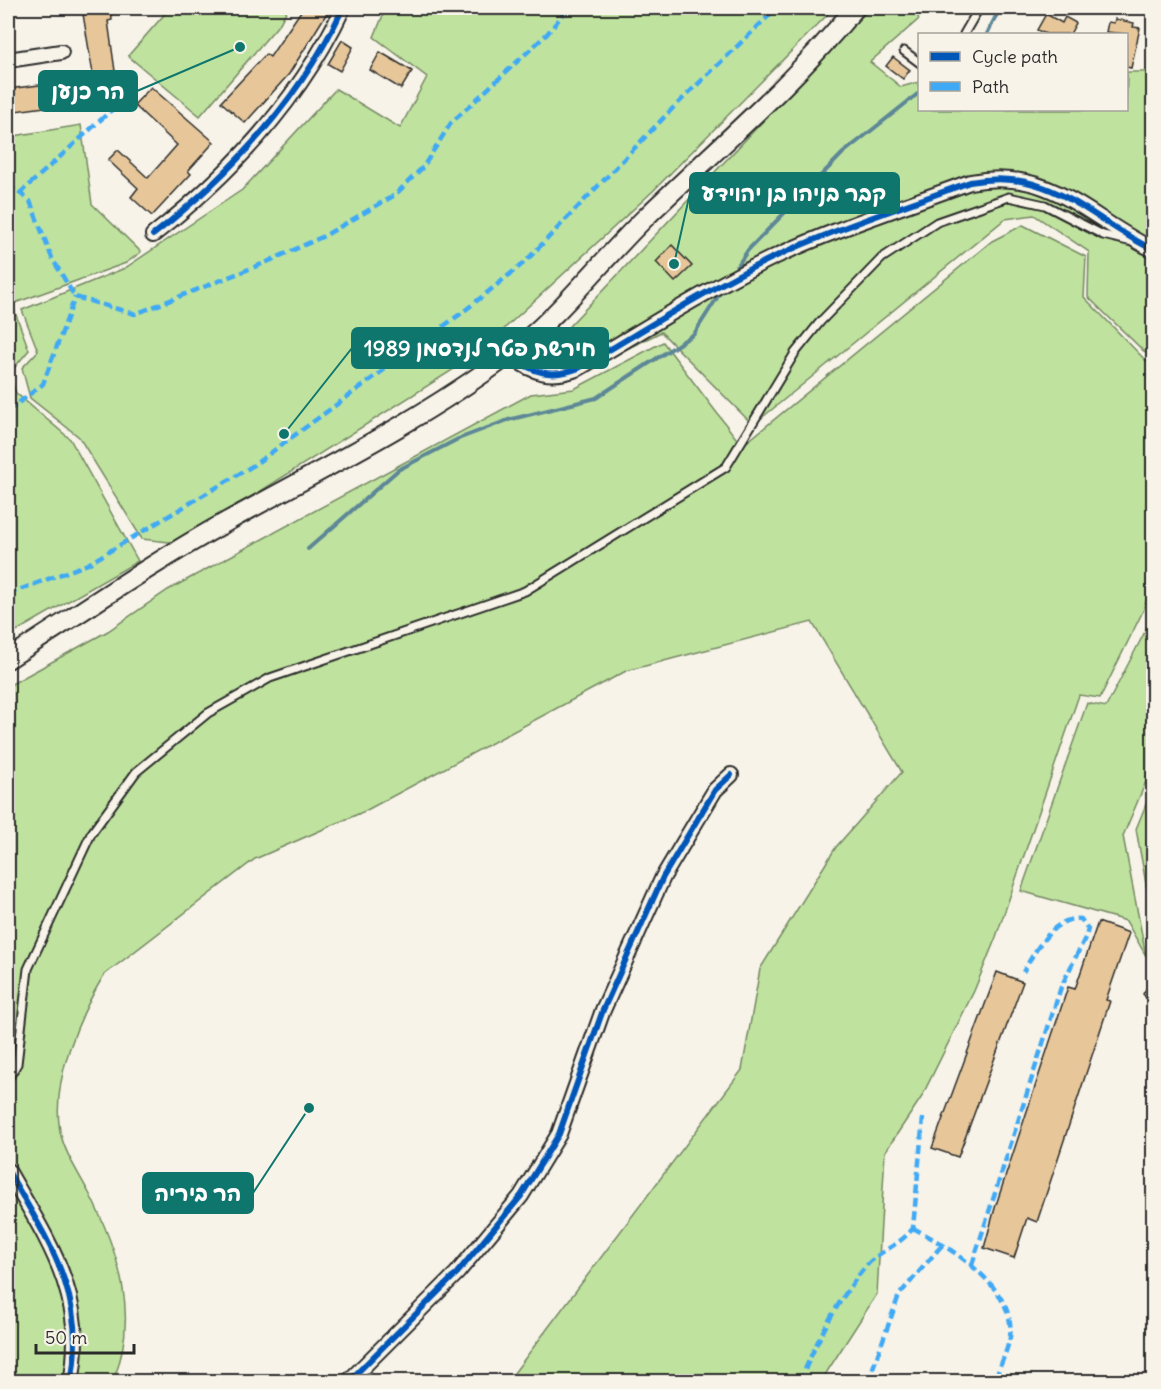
<svg xmlns="http://www.w3.org/2000/svg" width="1161" height="1389" viewBox="0 0 1161 1389" font-family="Delius,'Playpen Sans Hebrew',sans-serif">
  <rect width="100%" height="100%" fill="#f7f3e8"/>
  <filter id="ink" filterUnits="userSpaceOnUse"><feTurbulence type="fractalNoise" baseFrequency=".0167" numOctaves="2"/><feDisplacementMap in="SourceGraphic" scale="12" xChannelSelector="R" yChannelSelector="G"/><feConvolveMatrix kernelMatrix="1 2 1 2 8 2 1 2 1" color-interpolation-filters="sRGB"/></filter>
  <g filter="url(#ink)">
    <g fill="#bfe39e" stroke="#758764" stroke-width="1.5">
      <polygon points="170,8 192,8 200,13 209,8 288,8 280,23 200,116 128,56"/>
      <polygon points="386,8 834,8 653,191 506,327 489,347 178,543 142,539 79,437 30,398 22,368 38,351 22,310 125,268 242,190 336,89 400,128 427,77 374,37"/>
      <polygon points="870,8 917,8 915,11 919,19 870,62 901,87 919,82 920,110 1126,110 1127,72 1153,72 1154,324 1151,349 1153,360 1088,297 1089,252 1034,215 1005,219 753,425 661,332 568,378 539,358"/>
      <polygon points="81,125 92,204 141,252 126,263 12,304 29,350 9,374 16,393 70,439 138,561 8,636 8,137"/>
      <path d="M1023,225L1086,257L1084,297L1153,368L1154,571L1144,609L1100,698L1079,695L996,937L974,991L921,1098L885,1152L877,1294L821,1381H508L742,1070L760,969L836,847L902,772L812,622L626,671L365,811L255,859L104,975C79,1016 51,1082 60,1131C64,1152 79,1174 89,1193C119,1252 140,1317 113,1381H8V686L108,631L168,590L531,394L574,389L663,342L742,446L992,241Z"/>
      <polygon points="1153,616 1153,765 1123,836 1146,956 1126,921 1021,891 1087,703 1106,707"/>
      <polygon points="1153,787 1153,922 1136,829"/>
    </g>
    <g fill="none" stroke-linecap="round" stroke-linejoin="round">
      <g stroke="#5d8797" stroke-width="4">
        <polyline points="987,34 1000,8"/>
        <polyline points="734,271 748,250 843,153 920,92"/>
        <polyline points="308,549 398,470 458,439 508,420 596,398 694,334 722,290"/>
      </g>
    </g>
    <g fill="#e7c79a" stroke="#2b2b2b" stroke-width="1.5">
      <polygon points="82,8 111,8 112,20 108,21 115,71 93,74"/>
      <polygon points="303,8 330,8 289,74 245,123 221,102 266,54 270,57"/>
      <polygon points="1046,14 1062,23 1065,17 1076,23 1070,34 1046,34 1037,30"/>
      <polygon points="1115,19 1134,23 1133,27 1140,28 1131,68 1126,67 1126,34 1106,32 1108,22 1114,23"/>
      <polygon points="342,40 353,47 340,71 328,64"/>
      <polygon points="380,52 412,71 401,89 370,70"/>
      <polygon points="893,57 910,70 903,79 886,66"/>
      <polygon points="79,80 82,102 8,112 8,89"/>
      <polygon points="151,87 214,142 188,171 191,174 152,216 131,197 138,188 108,160 118,150 148,178 177,145 134,105"/>
      <polygon points="672,245 692,266 675,282 656,262"/>
      <polygon points="1098,922 1129,933 1106,1000 1110,1001 1037,1222 1027,1218 1014,1258 984,1248 995,1208 1068,987 1075,989"/>
      <polygon points="997,972 1023,982 958,1157 932,1148"/>
      <polygon points="1154,975 1154,1007 1143,994"/>
    </g>
    <g fill="none" stroke-linecap="round" stroke-linejoin="round">
      <defs>
        <g id="lane">
          <polyline points="964,34 979,8"/>
          <polyline points="904,51 920,63"/>
          <polyline points="8,1079 17,1064 28,969 91,834 136,772 208,713 270,678 525,591 726,467 795,353 820,322 882,258 937,222 1009,197 1045,205 1103,235 1128,241"/>
        </g>
        <g id="street">
          <polyline points="8,60 61,52"/>
          <path d="M153,235C231,174 301,98 343,8"/>
          <path d="M509,355C533,373 551,379 579,368C642,331 704,291 770,259C834,229 903,207 970,182C1051,166 1089,219 1154,250"/>
          <path d="M8,1171C48,1241 88,1297 71,1382"/>
          <polyline points="348,1382 457,1273 521,1196 559,1134 603,1010 663,877 715,790 731,775"/>
        </g>
        <path id="secondary" d="M8,659C80,613 152,563 228,521C322,469 420,421 507,356C559,317 599,263 645,218C716,149 792,85 855,8"/>
      </defs>
      <use href="#lane" stroke="#2b2b2b" stroke-width="11"/>
      <use href="#street" stroke="#2b2b2b" stroke-width="18"/>
      <use href="#secondary" stroke="#2b2b2b" stroke-width="22"/>
      <use href="#lane" stroke="#f7f3e8" stroke-width="7"/>
      <use href="#street" stroke="#f7f3e8" stroke-width="14"/>
      <use href="#secondary" stroke="#f7f3e8" stroke-width="18"/>
      <g stroke="#3fa9f5" stroke-width="4.5" stroke-dasharray="9 4.5" stroke-linecap="butt">
        <polyline points="8,184 30,201 52,258 75,297 135,314 267,262 324,236 395,195 423,167 451,123 547,34 568,8"/>
        <polyline points="19,194 116,106"/>
        <polyline points="8,411 43,384 75,297"/>
        <polyline points="8,594 88,564 254,465 463,312 525,262 673,108 777,8"/>
        <path d="M913,1228C950,1247 1017,1288 1010,1337C1007,1352 999,1368 994,1382"/>
        <path d="M972,1265L1061,987L1086,936L1088,929L1081,919C1054,915 1034,953 1023,972"/>
        <path d="M800,1382C816,1341 839,1298 867,1265C880,1250 901,1245 913,1228L923,1118"/>
        <polyline points="868,1382 899,1295 943,1244"/>
      </g>
      <defs>
        <g id="cycleway">
          <path d="M153,235C231,174 301,98 343,8"/>
          <path d="M509,355C533,373 551,379 579,368C642,331 704,291 770,259C834,229 903,207 970,182C1051,166 1089,219 1154,250"/>
          <path d="M8,1171C48,1241 88,1297 71,1382"/>
          <polyline points="348,1382 457,1273 521,1196 559,1134 603,1010 663,877 715,790 731,775"/>
        </g>
      </defs>
      <use href="#cycleway" stroke="#f7f3e8" stroke-width="10"/>
      <use href="#cycleway" stroke="#0057b8" stroke-width="6"/>
    </g>
  </g>
  <path fill="none" stroke="#0f766e" stroke-width="2" d="M240 47L137 91M674 264L690 193M284 434L352 348M309 1108L253 1193"/>
  <g fill="#0f766e" stroke="#f7f3e8" stroke-width="2">
    <circle cx="240" cy="47" r="6"/>
    <circle cx="674" cy="264" r="6"/>
    <circle cx="284" cy="434" r="6"/>
    <circle cx="309" cy="1108" r="6"/>
  </g>
  <g fill="#0f766e" stroke="#0f766e" stroke-width="2">
    <rect x="39" y="71" width="98" height="40" rx="6"/>
    <rect x="690" y="173" width="209" height="40" rx="6"/>
    <rect x="352" y="328" width="256" height="40" rx="6"/>
    <rect x="143" y="1173" width="110" height="40" rx="6"/>
  </g>
  <g font-size="22" text-anchor="middle" font-weight="bold" fill="#fff">
    <text x="88" y="99">הר כנען</text>
    <text x="794" y="201">קבר בניהו בן יהוידע</text>
    <text x="480" y="356">חירשת פטר לנדסמן 1989</text>
    <text x="198" y="1201">הר ביריה</text>
  </g>
  <rect width="1161" height="1389" fill="none" stroke="#f7f3e8" stroke-width="30"/>
  <rect x="15" y="15" width="1131" height="1359" fill="none" stroke="#2b2b2b" stroke-width="2" filter="url(#ink)"/>
  <rect x="918" y="33" width="210" height="78" fill="#f7f3e8" stroke="#a5a39c" stroke-width="1.5"/>
  <rect x="930" y="52" width="30" height="9" fill="#0057b8" stroke="#a5a39c" stroke-width="1.5"/>
  <text x="972" y="63" font-size="18" fill="#2b2b2b">Cycle path</text>
  <rect x="930" y="82" width="30" height="9" fill="#3fa9f5" stroke="#a5a39c" stroke-width="1.5"/>
  <text x="972" y="93" font-size="18" fill="#2b2b2b">Path</text>
  <path d="M36 1344v9h98v-9" fill="none" stroke="#2b2b2b" stroke-width="3"/>
  <text x="45" y="1344" font-size="18" fill="#2b2b2b" stroke="#f7f3e8" stroke-width="4.5" paint-order="stroke">50 m</text>
</svg>
